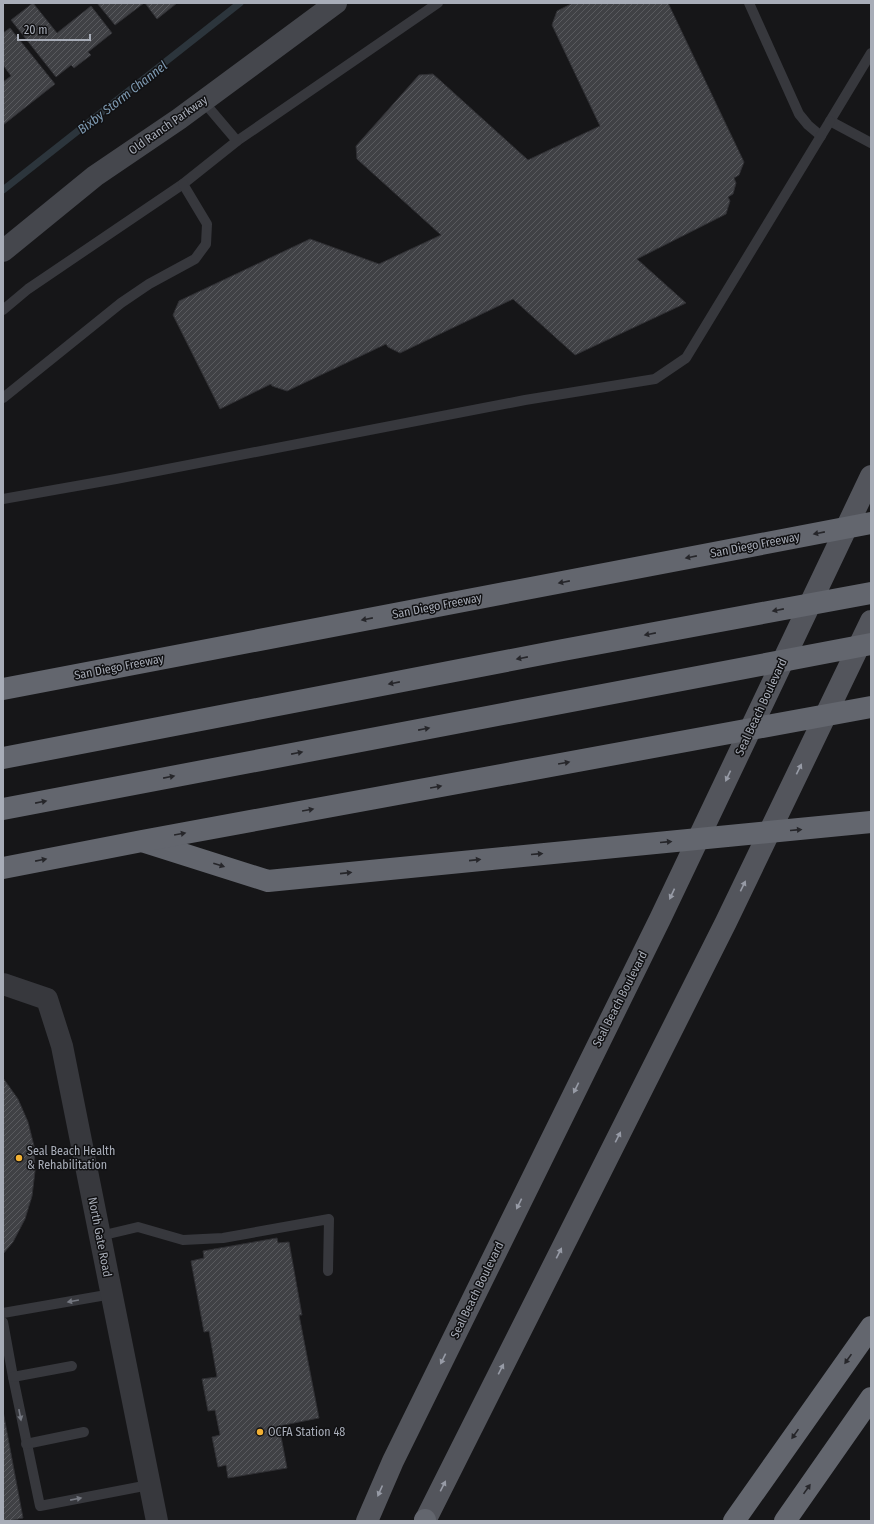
<svg xmlns="http://www.w3.org/2000/svg" width="874" height="1524" viewBox="0 0 874 1524" font-family="'Fira Sans Condensed',sans-serif">
  <defs>
    <pattern id="building-hatch" width="6" height="6" patternUnits="userSpaceOnUse"><rect width="6" height="6" fill="#404145"/><path d="M-1 1l2-2M0 6l6-6M5 7l2-2" fill="none" stroke="#595a5e"/></pattern>
  </defs>
  <rect width="100%" height="100%" fill="#161618"/>
  <g fill="none" stroke-linecap="round" stroke-linejoin="round">
    <polyline stroke="#2c353c" stroke-width="7" points="3,190 240,3"/>
  </g>
  <g fill="url(#building-hatch)" stroke="#303034">
    <polygon points="33,3 57,33 91,6 112,33 88,52 91,55 74,68 71,65 56,77 11,20"/>
    <polygon points="97,3 144,3 115,25"/>
    <polygon points="145,3 177,3 157,19"/>
    <polygon points="573,3 668,3 744,162 739,175 734,178 736,183 733,194 728,197 730,201 726,214 637,259 686,303 575,355 513,299 400,353 388,347 386,344 287,391 272,386 271,384 220,409 173,315 179,301 310,239 379,264 441,235 357,159 356,146 419,75 433,74 528,160 600,126 552,25 557,11"/>
    <polygon points="10,28 55,84 3,125 3,82 11,76 3,65 3,33"/>
    <polygon points="3,1078 18,1099 28,1122 34,1146 35,1171 32,1196 25,1219 13,1242 3,1254"/>
    <polygon points="277,1238 278,1243 289,1242 302,1315 299,1315 319,1418 279,1426 287,1468 228,1478 226,1465 218,1467 212,1437 220,1435 215,1410 208,1411 202,1379 217,1377 209,1331 204,1332 191,1261 204,1258 203,1251"/>
    <polygon points="3,1411 23,1518 9,1521 3,1521"/>
  </g>
  <g fill="none" stroke-linecap="round" stroke-linejoin="round">
    <g stroke="#37383d" stroke-width="10">
      <polyline points="749,3 799,114 808,125 821,136"/>
      <polyline points="871,53 830,121 871,143"/>
      <polyline points="237,141 438,3"/>
      <polyline points="3,310 28,289 183,184 237,141 203,101"/>
      <polyline points="3,398 121,303 149,284 195,259 206,244 207,224 183,184"/>
      <polyline points="3,499 116,479 525,400 655,379 686,358 830,121"/>
      <polyline points="100,1236 138,1227 183,1240 223,1238 329,1219 328,1271"/>
      <polyline points="3,1313 112,1294"/>
      <polyline points="3,1322 13,1377 40,1506 149,1485"/>
      <polyline points="13,1377 72,1366"/>
      <polyline points="26,1444 84,1432"/>
    </g>
    <polyline stroke="#37383d" stroke-width="22" points="3,984 47,999 62,1046 157,1521"/>
    <polyline stroke="#45474d" stroke-width="22" points="3,251 95,176 179,119 336,3"/>
    <g stroke="#53555c" stroke-width="22">
      <polyline points="367,1521 393,1461 660,919 871,476"/>
      <polyline points="425,1521 726,922 871,621"/>
    </g>
    <g stroke="#63666e" stroke-width="22">
      <polyline points="3,689 871,523"/>
      <polyline points="3,758 563,650 871,593"/>
      <polyline points="3,809 871,644"/>
      <polyline points="145,842 268,881 871,822"/>
      <polyline points="3,868 142,841 871,707"/>
      <polyline points="425,1520 425,1521"/>
      <polyline points="734,1521 871,1327"/>
      <polyline points="785,1521 871,1398"/>
    </g>
  </g>
  <defs><path id="oneway-solid" d="M-6-.8H1V-3.2L6.5 0L1 3.2V.8H-6Z"/></defs>
  <g fill="#26262a">
    <use href="#oneway-solid" transform="translate(819 533) rotate(169)"/>
    <use href="#oneway-solid" transform="translate(691 557) rotate(169)"/>
    <use href="#oneway-solid" transform="translate(564 582) rotate(169)"/>
    <use href="#oneway-solid" transform="translate(778 610) rotate(169)"/>
    <use href="#oneway-solid" transform="translate(367 619) rotate(169)"/>
    <use href="#oneway-solid" transform="translate(650 634) rotate(169)"/>
    <use href="#oneway-solid" transform="translate(522 658) rotate(169)"/>
    <use href="#oneway-solid" transform="translate(394 683) rotate(169)"/>
    <use href="#oneway-solid" transform="translate(424 729) rotate(-11)"/>
    <use href="#oneway-solid" transform="translate(297 753) rotate(-11)"/>
    <use href="#oneway-solid" transform="translate(564 763) rotate(-10)"/>
    <use href="#oneway-solid" transform="translate(169 777) rotate(-11)"/>
    <use href="#oneway-solid" transform="translate(436 787) rotate(-10)"/>
    <use href="#oneway-solid" transform="translate(41 802) rotate(-11)"/>
    <use href="#oneway-solid" transform="translate(308 810) rotate(-10)"/>
    <use href="#oneway-solid" transform="translate(796 830) rotate(-5)"/>
    <use href="#oneway-solid" transform="translate(180 834) rotate(-10)"/>
    <use href="#oneway-solid" transform="translate(666 842) rotate(-5)"/>
    <use href="#oneway-solid" transform="translate(537 854) rotate(-5)"/>
    <use href="#oneway-solid" transform="translate(41 860) rotate(-11)"/>
    <use href="#oneway-solid" transform="translate(475 860) rotate(-6)"/>
    <use href="#oneway-solid" transform="translate(219 865) rotate(18)"/>
    <use href="#oneway-solid" transform="translate(346 873) rotate(-6)"/>
    <use href="#oneway-solid" transform="translate(848 1359) rotate(125)"/>
    <use href="#oneway-solid" transform="translate(795 1434) rotate(125)"/>
    <use href="#oneway-solid" transform="translate(807 1489) rotate(-55)"/>
  </g>
  <g fill="#979ba6">
    <use href="#oneway-solid" transform="translate(799 769) rotate(-64)"/>
    <use href="#oneway-solid" transform="translate(728 776) rotate(115)"/>
    <use href="#oneway-solid" transform="translate(743 886) rotate(-64)"/>
    <use href="#oneway-solid" transform="translate(672 894) rotate(115)"/>
    <use href="#oneway-solid" transform="translate(576 1088) rotate(116)"/>
    <use href="#oneway-solid" transform="translate(618 1137) rotate(-63)"/>
    <use href="#oneway-solid" transform="translate(519 1204) rotate(116)"/>
    <use href="#oneway-solid" transform="translate(559 1253) rotate(-63)"/>
    <use href="#oneway-solid" transform="translate(443 1359) rotate(116)"/>
    <use href="#oneway-solid" transform="translate(501 1369) rotate(-63)"/>
    <use href="#oneway-solid" transform="translate(443 1486) rotate(-63)"/>
    <use href="#oneway-solid" transform="translate(380 1491) rotate(114)"/>
  </g>
  <g fill="#757881">
    <use href="#oneway-solid" transform="translate(73 1301) rotate(170)"/>
    <use href="#oneway-solid" transform="translate(20 1415) rotate(79)"/>
    <use href="#oneway-solid" transform="translate(76 1499) rotate(-11)"/>
  </g>
  <g fill="#f2b134" stroke="#111113" stroke-width="1.5">
    <circle cx="19" cy="1158" r="4"/>
    <circle cx="260" cy="1432" r="4"/>
  </g>
  <g text-anchor="middle" stroke-width="3" stroke-linejoin="round" paint-order="stroke">
    <g font-size="12" fill="#a8adb8" stroke="#111113">
      <text transform="translate(168 125) rotate(-35)" y="4">Old Ranch Parkway</text>
      <text transform="translate(755 545) rotate(-11)" y="4">San Diego Freeway</text>
      <text transform="translate(437 606) rotate(-11)" y="4">San Diego Freeway</text>
      <text transform="translate(119 667) rotate(-11)" y="4">San Diego Freeway</text>
      <text transform="translate(761 707) rotate(-65)" y="4">Seal Beach Boulevard</text>
      <text transform="translate(620 999) rotate(-63)" y="4">Seal Beach Boulevard</text>
      <text transform="translate(100 1237) rotate(79)" y="4">North Gate Road</text>
      <text transform="translate(477 1290) rotate(-64)" y="4">Seal Beach Boulevard</text>
    </g>
    <g font-size="12" fill="#a8adb8" stroke="#111113" text-anchor="start">
      <text x="27" y="1155">Seal Beach Health<tspan x="27" dy="14">&amp; Rehabilitation</tspan></text>
      <text x="268" y="1436">OCFA Station 48</text>
    </g>
    <g font-size="13" font-style="italic" fill="#7f9bb3" stroke="#111113">
      <text transform="translate(122 97) rotate(-38)" y="5">Bixby Storm Channel</text>
    </g>
  </g>
  <rect width="874" height="1524" fill="none" stroke="#a8adb8" stroke-width="8"/>
  <path d="M18 34v6h72v-6" fill="none" stroke="#a8adb8" stroke-width="2"/>
  <text x="24" y="34" font-size="12" fill="#a8adb8" stroke="#111113" stroke-width="3" paint-order="stroke">20 m</text>
</svg>
